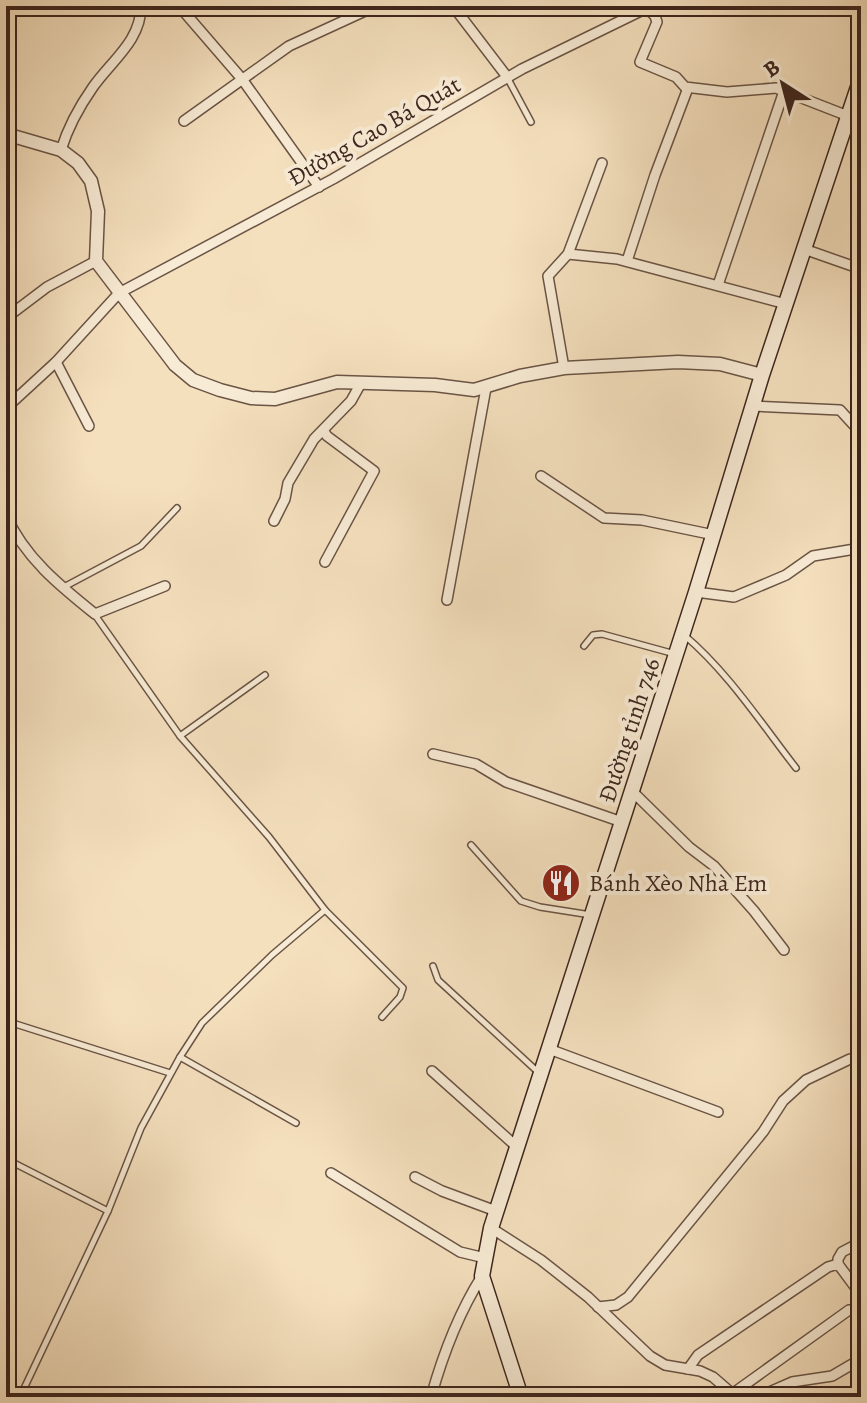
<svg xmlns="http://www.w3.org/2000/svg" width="867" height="1403" viewBox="0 0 867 1403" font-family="Alegreya,serif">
  <rect width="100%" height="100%" fill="#f5e0be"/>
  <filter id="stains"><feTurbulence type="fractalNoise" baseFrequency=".0025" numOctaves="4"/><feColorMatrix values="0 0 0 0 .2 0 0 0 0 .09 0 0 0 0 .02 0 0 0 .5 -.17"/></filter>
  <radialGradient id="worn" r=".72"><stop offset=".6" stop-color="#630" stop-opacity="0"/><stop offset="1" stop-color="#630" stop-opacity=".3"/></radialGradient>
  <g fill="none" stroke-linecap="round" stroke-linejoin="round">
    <defs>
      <g id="service">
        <polyline points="508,79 531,122"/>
        <polyline points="62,588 141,546 177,508"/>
        <polyline points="95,615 180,736 269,837 325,910 403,988 400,997 382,1017"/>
        <path d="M684,635C727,671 761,723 796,768"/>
        <polyline points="584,646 593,635 602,634 675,654"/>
        <polyline points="180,736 265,675"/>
        <polyline points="471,845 521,901 540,907 591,915"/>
        <polyline points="433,966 438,980 538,1072"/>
        <polyline points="6,1021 170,1073"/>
        <polyline points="180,1057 296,1123"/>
        <polyline points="6,1159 108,1211 20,1397"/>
        <polyline points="108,1211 141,1128 180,1057 202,1023 272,955 325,910"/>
      </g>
      <g id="minor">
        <polyline points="179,6 242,79 319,187"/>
        <polyline points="453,6 508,78"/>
        <polyline points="647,8 655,16 657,22 640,62 676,77 685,87 727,92 776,88 848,116"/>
        <polyline points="184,121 289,46 376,6"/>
        <path d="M61,150C68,127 79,107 93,87C111,61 141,41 141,6"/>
        <polyline points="804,249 861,269"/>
        <polyline points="568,254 617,259 786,304"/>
        <polyline points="627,261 655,175 688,88"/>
        <polyline points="718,285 784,91"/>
        <polyline points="6,318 47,287 96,261"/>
        <polyline points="56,362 89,426"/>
        <polyline points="564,368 548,276 568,254 602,163"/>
        <polyline points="753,406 840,410 861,433"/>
        <polyline points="6,408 56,362 119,293 333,179 522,69 651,6"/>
        <polyline points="323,430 327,436 374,471 325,562"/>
        <polyline points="541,476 604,518 642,520 714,535"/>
        <path d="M6,515C24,557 60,586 95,614L165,586"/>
        <polyline points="274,521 285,499 288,483 314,439 351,401 361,383"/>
        <polyline points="696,592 734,597 786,575 813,556 861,548"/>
        <polyline points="447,600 486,388"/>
        <polyline points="433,754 476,764 506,782 622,822"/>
        <polyline points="632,791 689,847 714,866 754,911 784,950"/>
        <polyline points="549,1049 718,1112"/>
        <polyline points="432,1071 517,1147"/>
        <polyline points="331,1173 460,1252 485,1258"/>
        <polyline points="415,1177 442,1191 496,1211"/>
        <polyline points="491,1228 541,1260 588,1297 650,1356 665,1365 700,1371 713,1377 736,1397"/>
        <polyline points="838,1264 838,1259 842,1252 861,1242"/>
        <polyline points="598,1307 616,1305 628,1297 763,1132 783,1101 806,1080 850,1059"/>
        <polyline points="688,1369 698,1355 828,1267 838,1264 861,1295"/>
        <polyline points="732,1394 849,1310"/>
        <path d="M431,1397C443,1354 458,1314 482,1276"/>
        <polyline points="758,1397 792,1382 832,1376 861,1359"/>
      </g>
      <polyline id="tertiary" points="6,134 61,150 78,163 91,181 98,211 96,261 175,365 193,380 220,390 251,398 275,399 337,382 435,385 474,390 520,376 564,368 678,362 720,364 762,375"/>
      <polyline id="secondary" points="521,1397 482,1276 491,1228 696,592 762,375 861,78"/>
    </defs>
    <use href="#service" stroke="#6a5445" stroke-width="8"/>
    <use href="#minor" stroke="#6a5445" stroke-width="12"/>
    <use href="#tertiary" stroke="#6a5445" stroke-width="15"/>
    <use href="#secondary" stroke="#3c251d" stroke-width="17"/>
    <use href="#service" stroke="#f8ebd5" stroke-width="5"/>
    <use href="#minor" stroke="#f8ebd5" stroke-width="9"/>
    <use href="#tertiary" stroke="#f8ebd5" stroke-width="12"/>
    <use href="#secondary" stroke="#f8ebd5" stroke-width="14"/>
  </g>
  <defs>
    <symbol id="restaurant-disc" viewBox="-11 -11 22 22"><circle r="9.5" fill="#8f2418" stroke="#f8ebd5"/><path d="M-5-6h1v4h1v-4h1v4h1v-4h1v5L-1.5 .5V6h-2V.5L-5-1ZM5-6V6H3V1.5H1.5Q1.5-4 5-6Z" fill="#fff"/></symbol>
  </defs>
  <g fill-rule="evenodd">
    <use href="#restaurant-disc" x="539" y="861" width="44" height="44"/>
  </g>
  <g text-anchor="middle" stroke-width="8" stroke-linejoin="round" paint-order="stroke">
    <g font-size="24" fill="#3c251d" stroke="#f8ebd5">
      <text transform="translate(374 131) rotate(-30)" y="8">Đường Cao Bá Quát</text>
      <text transform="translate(629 730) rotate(-72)" y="8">Đường tỉnh 746</text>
    </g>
    <g font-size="24" fill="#3c251d" stroke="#f8ebd5" text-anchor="start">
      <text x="589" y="891">Bánh Xèo Nhà Em</text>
    </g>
  </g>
  <rect width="867" height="1403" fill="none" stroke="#f5e0be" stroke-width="32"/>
  <rect x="8" y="8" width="851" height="1387" fill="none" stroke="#3c251d" stroke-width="4"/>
  <rect x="16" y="16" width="835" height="1371" fill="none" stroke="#3c251d" stroke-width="2"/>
  <g transform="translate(783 84) rotate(324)" stroke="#f8ebd5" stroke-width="6" paint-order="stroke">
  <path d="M0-6L14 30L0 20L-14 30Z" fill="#3c251d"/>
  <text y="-12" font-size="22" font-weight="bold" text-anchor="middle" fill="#3c251d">B</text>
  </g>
  <rect width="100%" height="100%" filter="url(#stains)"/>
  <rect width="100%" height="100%" fill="url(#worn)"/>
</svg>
